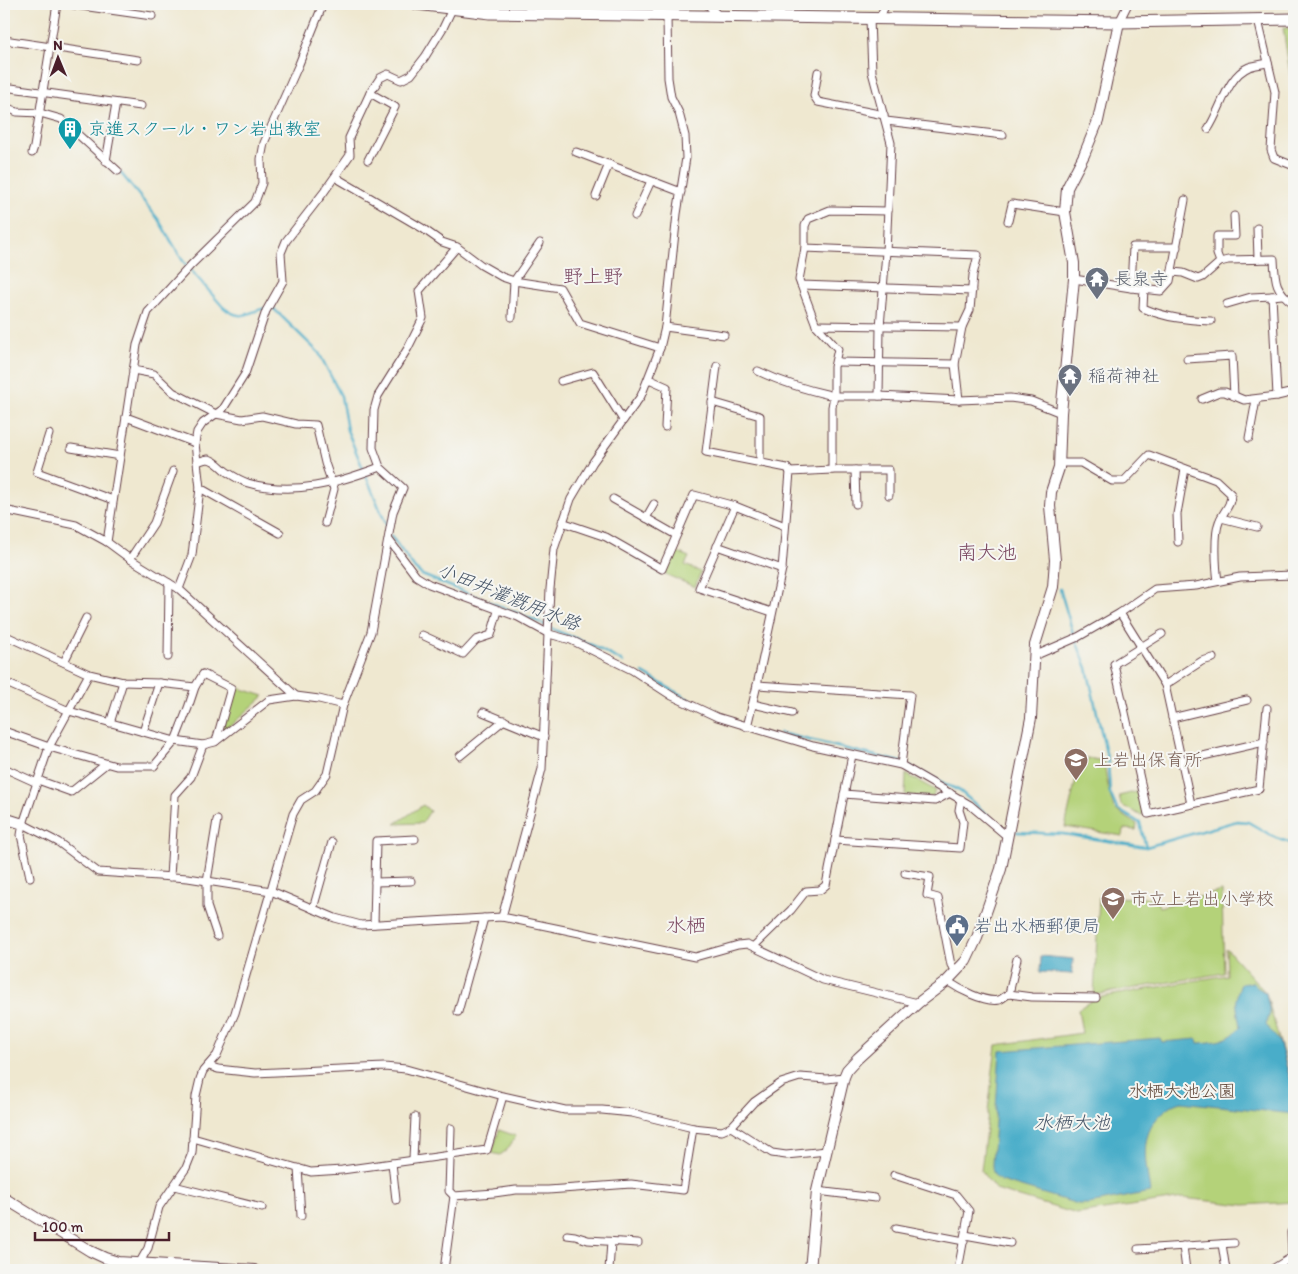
<svg xmlns="http://www.w3.org/2000/svg" width="1298" height="1274" viewBox="0 0 1298 1274" font-family="Itim,'Klee One',sans-serif">
  <rect width="100%" height="100%" fill="#f6f6f2"/>
  <filter id="ink" filterUnits="userSpaceOnUse"><feTurbulence type="fractalNoise" baseFrequency=".02" numOctaves="2"/><feDisplacementMap in="SourceGraphic" scale="10" xChannelSelector="R" yChannelSelector="G"/><feConvolveMatrix kernelMatrix="1 2 1 2 8 2 1 2 1" color-interpolation-filters="sRGB"/></filter>
  <filter id="wash" filterUnits="userSpaceOnUse"><feTurbulence type="fractalNoise" baseFrequency=".0096" numOctaves="4" result="noise"/><feDisplacementMap in="SourceGraphic" scale="20" xChannelSelector="R" yChannelSelector="G"/><feGaussianBlur stdDeviation="1.12" result="paint"/><feColorMatrix in="noise" values="0 0 0 0 0 0 0 0 0 0 0 0 0 0 0 0 0 1.4 0 .05"/><feComposite in="paint" operator="in"/></filter>
  <g filter="url(#wash)">
    <rect width="100%" height="100%" fill="#efe8d0"/>
    <g fill="#b4d279" stroke="#7f7852">
      <polygon points="1283,28 1294,28 1294,87 1292,87"/>
      <polygon points="675,551 689,557 685,565 701,572 695,587 665,574"/>
      <polygon points="236,687 264,696 221,734"/>
      <polygon points="1088,758 1104,761 1108,788 1114,809 1137,824 1136,830 1124,829 1123,836 1065,827 1078,770 1084,770"/>
      <polygon points="906,774 935,790 933,797 905,795"/>
      <polygon points="1139,791 1144,814 1140,815 1121,805 1119,796"/>
      <polygon points="423,805 430,811 422,823 395,824"/>
      <polygon points="1222,891 1224,973 1094,995 1099,897 1156,898 1159,907"/>
      <polygon points="1226,948 1266,993 1290,1078 1294,1083 1294,1202 1244,1205 1183,1198 1077,1214 996,1190 981,1171 996,1045 1082,1033 1078,1009 1096,998 1227,975"/>
      <polygon points="499,1130 516,1136 507,1150 500,1155 492,1153"/>
    </g>
    <g fill="#4aadc9" stroke="#4a667a">
      <polygon points="1041,956 1073,959 1072,974 1040,972"/>
      <path d="M1253,982L1255,986L1266,993L1270,1013L1266,1025L1279,1041L1290,1078L1294,1083V1114L1181,1102C1172,1104 1168,1108 1161,1114C1138,1137 1146,1162 1150,1192L1089,1204H1078L1001,1181C994,1176 992,1173 992,1164L1000,1051L1160,1038L1162,1042L1197,1039L1198,1043C1214,1042 1230,1041 1240,1027C1238,1012 1233,998 1241,984Z"/>
    </g>
    <g fill="none" stroke-linecap="round" stroke-linejoin="round">
      <g stroke="#4aadc9" stroke-width="2.5">
        <polyline points="1132,7 1134,4"/>
        <path d="M120,172L158,219L183,261L223,307C246,326 250,306 273,308L319,353L341,396L347,430L388,529"/>
        <polyline points="391,536 415,569 422,575 537,621 557,631 594,646 623,662"/>
        <polyline points="1060,589 1073,633 1087,668 1108,762 1110,793 1117,809 1140,823 1146,847"/>
        <polyline points="643,673 695,703"/>
        <polyline points="711,711 725,716"/>
        <polyline points="780,733 901,762"/>
        <polyline points="910,767 960,791 991,818"/>
        <polyline points="1017,832 1063,834 1146,847 1237,821 1248,822 1276,838 1294,844"/>
      </g>
    </g>
  </g>
  <g filter="url(#ink)">
    <g fill="none" stroke-linecap="round" stroke-linejoin="round">
      <defs>
        <g id="street">
          <polyline points="68,4 152,16"/>
          <polyline points="707,4 720,17"/>
          <polyline points="870,19 872,72 891,143 886,252 880,327 879,396"/>
          <polyline points="879,19 886,4"/>
          <polyline points="1258,20 1275,92 1271,150 1274,158 1294,166"/>
          <polyline points="1119,22 1128,4"/>
          <polyline points="4,40 138,60"/>
          <polyline points="818,72 814,96 818,102 884,115"/>
          <polyline points="4,87 141,106"/>
          <polyline points="4,106 17,112 40,113 61,119 118,171"/>
          <polyline points="886,121 1003,135"/>
          <path d="M1208,129C1221,110 1227,76 1249,67C1255,65 1262,64 1268,63"/>
          <polyline points="576,152 681,192"/>
          <polyline points="32,153 34,147 57,4"/>
          <polyline points="368,160 395,107 370,93"/>
          <polyline points="106,161 116,103"/>
          <polyline points="337,175 340,180 422,228 442,242 457,247 481,265 502,277 514,281 560,288 580,323 660,348"/>
          <polyline points="596,196 609,164"/>
          <polyline points="635,216 651,181"/>
          <polyline points="1008,221 1012,204 1065,212"/>
          <polyline points="1257,228 1258,259"/>
          <polyline points="805,248 805,226 808,219 830,210 888,211"/>
          <polyline points="1220,262 1217,254 1217,236 1235,236 1234,216"/>
          <path d="M1172,272L1183,273L1198,279L1203,277L1220,262L1228,260L1274,259C1275,281 1275,290 1294,304"/>
          <polyline points="1074,279 1131,288 1161,291 1170,281 1185,200"/>
          <polyline points="1131,288 1133,247 1177,247"/>
          <path d="M1144,288L1143,308C1166,318 1187,320 1211,321"/>
          <polyline points="1282,295 1272,296 1277,396 1294,392"/>
          <polyline points="1227,304 1251,297 1272,296"/>
          <polyline points="512,317 514,281 540,243"/>
          <polyline points="816,325 962,327"/>
          <polyline points="665,327 724,335"/>
          <polyline points="1187,359 1232,356 1234,396"/>
          <polyline points="836,362 955,364"/>
          <polyline points="717,366 706,452 787,468 790,472"/>
          <polyline points="133,370 154,374 173,392 216,414 242,419 262,416 296,424 316,425 325,463 334,489 325,523"/>
          <path d="M758,371C783,383 807,390 834,396V367L838,349L816,325L801,285"/>
          <polyline points="649,379 667,387 665,427"/>
          <polyline points="561,381 593,372 623,420"/>
          <polyline points="1202,399 1219,392 1225,392 1244,400 1277,396"/>
          <polyline points="959,400 955,364 962,327 970,310 973,275 978,255 805,248 799,280 801,285 972,291"/>
          <polyline points="712,402 760,416 760,463"/>
          <polyline points="126,417 195,443"/>
          <polyline points="49,434 37,472 113,500"/>
          <polyline points="1249,438 1256,400"/>
          <polyline points="71,448 120,456"/>
          <path d="M1059,463H1081L1112,481H1124L1149,455L1216,480L1231,494C1231,507 1223,511 1219,522C1214,534 1216,568 1218,581"/>
          <path d="M380,467C337,483 294,496 248,483C242,481 233,476 227,472C221,468 216,460 208,459C205,459 200,461 197,462L195,443L197,432L203,423L223,409L245,374L266,311L283,281L281,253L286,241L324,192L350,155L349,138L370,93L380,78L388,74L401,80L411,75L425,57L443,28L454,5"/>
          <polyline points="832,470 889,470 889,495"/>
          <polyline points="855,470 856,504"/>
          <polyline points="200,488 280,533"/>
          <polyline points="613,499 676,535"/>
          <polyline points="4,510 76,525 107,542 130,559 179,589 296,696"/>
          <polyline points="646,518 654,504"/>
          <polyline points="1221,518 1257,527"/>
          <polyline points="562,522 606,537 662,569 694,495 735,506"/>
          <polyline points="389,540 416,576 429,584 518,617 549,634 571,640 632,670 672,696 717,717 813,746 901,765 970,805 1008,837"/>
          <polyline points="107,542 137,345 148,312 191,265 255,202 262,183 261,159 264,143 299,64 323,4"/>
          <polyline points="1178,542 1177,514 1185,469"/>
          <polyline points="717,546 782,569"/>
          <polyline points="130,559 154,523 173,471"/>
          <polyline points="179,589 192,555 200,488 197,462"/>
          <polyline points="772,612 699,588 735,506 785,526"/>
          <polyline points="1120,613 1165,685 1191,804"/>
          <polyline points="1162,634 1114,664 1148,814 1259,789 1267,708"/>
          <polyline points="4,635 89,674 123,682 159,683 195,687 188,708 175,741 154,766 116,766 49,747 4,731"/>
          <polyline points="422,635 463,654 476,640 491,635 498,611"/>
          <polyline points="1034,656 1078,637 1120,613 1155,589 1196,586 1240,577 1294,575"/>
          <polyline points="168,657 169,583"/>
          <polyline points="64,662 86,618"/>
          <polyline points="89,674 49,747 23,824 58,842 98,872 188,878 271,891 335,918 361,925 502,917 695,957 738,945 747,944 823,980 918,1003"/>
          <polyline points="4,682 69,711 175,741 203,745 215,742 269,700 296,696 319,699 343,705"/>
          <polyline points="1165,685 1202,661 1213,658"/>
          <polyline points="195,687 203,674 231,688 216,741"/>
          <polyline points="753,704 792,713"/>
          <polyline points="483,712 544,737"/>
          <polyline points="1172,718 1247,700"/>
          <polyline points="110,723 123,682"/>
          <polyline points="747,727 757,685"/>
          <polyline points="143,732 159,683"/>
          <polyline points="460,756 504,720"/>
          <polyline points="1181,761 1264,742"/>
          <polyline points="901,765 910,695 757,685 782,569 790,472 832,470 832,407 834,396 879,396 959,400 1010,398 1031,401 1061,413"/>
          <polyline points="4,768 37,783"/>
          <polyline points="38,780 71,792 106,764"/>
          <polyline points="844,794 935,801 950,793"/>
          <polyline points="217,820 207,881 207,906 217,936"/>
          <polyline points="23,824 21,835 30,877"/>
          <polyline points="835,840 960,848 963,822 959,810 961,799"/>
          <polyline points="905,873 930,877 927,895 938,898 951,965 957,971"/>
          <polyline points="170,877 175,795 191,777 203,745"/>
          <polyline points="375,882 411,881"/>
          <polyline points="313,909 332,842"/>
          <polyline points="502,917 542,769 550,589 554,549 571,499 593,462 641,396 660,348 665,327 677,214 686,158 685,136 679,113 671,97 668,78 667,16"/>
          <polyline points="374,924 376,841 415,839"/>
          <polyline points="754,946 791,910 806,891 820,890 826,885 852,755"/>
          <path d="M947,981C959,989 984,1003 999,1000C1002,999 1006,995 1009,994L1032,997L1096,998"/>
          <polyline points="1009,994 1017,959"/>
          <polyline points="458,1012 484,918"/>
          <polyline points="209,1066 218,1069 255,1073 384,1067 406,1069 503,1096 565,1110 602,1110 632,1113 693,1128 722,1131 731,1127 754,1102 781,1083 800,1077 827,1079 844,1077"/>
          <polyline points="731,1127 772,1153 786,1155 827,1151"/>
          <polyline points="451,1128 449,1191 454,1196"/>
          <polyline points="193,1138 311,1172 342,1170 487,1150 503,1096"/>
          <polyline points="413,1159 415,1117"/>
          <polyline points="392,1163 396,1200"/>
          <polyline points="298,1168 301,1216"/>
          <polyline points="894,1175 956,1195 969,1211 958,1270"/>
          <polyline points="174,1186 262,1208"/>
          <polyline points="817,1191 875,1198"/>
          <polyline points="896,1228 964,1241"/>
          <polyline points="567,1235 575,1236 588,1240 638,1243"/>
          <polyline points="965,1235 1010,1243"/>
          <polyline points="1222,1244 1226,1270"/>
          <polyline points="1183,1246 1186,1270"/>
          <polyline points="1138,1249 1234,1243"/>
          <polyline points="140,1262 148,1248 159,1207 186,1168 192,1153 196,1096 200,1079 203,1071 217,1055 235,1013 293,814 301,800 315,791 327,774 343,705 371,632 393,512 403,488 380,467 373,448 374,410 378,396 408,348 423,318 419,291 457,247"/>
          <polyline points="444,1270 454,1196 494,1193 516,1190 548,1190 631,1184 683,1190 693,1128"/>
          <polyline points="609,1270 611,1242"/>
          <polyline points="1274,1270 1274,1268 1292,1257 1291,1232 1294,1232"/>
        </g>
        <g id="secondary">
          <polyline points="4,818 23,824"/>
          <polyline points="4,1198 90,1251 105,1258 118,1262 254,1270"/>
          <polyline points="810,1270 817,1191 844,1077 847,1070 858,1058 918,1003 947,981 966,961 977,938 1001,869 1031,718 1035,645 1053,587 1055,560 1050,506 1051,492 1059,468 1061,413 1074,279 1074,263 1065,212 1067,188 1084,155 1098,121 1119,22"/>
        </g>
        <polyline id="primary" points="417,4 490,13 1119,22 1294,19"/>
      </defs>
      <use href="#street" stroke="#633d44" stroke-width="9"/>
      <use href="#secondary" stroke="#633d44" stroke-width="12"/>
      <use href="#primary" stroke="#633d44" stroke-width="13"/>
      <use href="#street" stroke="#fff" stroke-width="7"/>
      <use href="#secondary" stroke="#fff" stroke-width="10"/>
      <use href="#primary" stroke="#fff" stroke-width="11"/>
    </g>
  </g>
  <defs>
    <symbol id="building-pin" viewBox="-11 -11 22 30"><path d="M0 17L-7.5 6A9.5 9.5 0 1 1 7.5 6Z" fill="#0f9aa8" stroke="#f6f6f2"/><path d="M-4-6H4V6H1V3H-1V6H-4ZM-2.5-4.3h1.7v1.8h-1.7ZM.8-4.3h1.7v1.8H.8ZM-2.5-1h1.7V.8h-1.7ZM.8-1h1.7V.8H.8Z" fill="#fff"/></symbol>
    <symbol id="temple-pin" viewBox="-11 -11 22 30"><path d="M0 17L-7.5 6A9.5 9.5 0 1 1 7.5 6Z" fill="#6b7280" stroke="#f6f6f2"/><path d="M0-6L5-2H3V0L6.5 2.5H4V6H1.5V3h-3V6H-4V2.5H-6.5L-3 0V-2H-5Z" fill="#fff"/></symbol>
    <symbol id="school-pin" viewBox="-11 -11 22 30"><path d="M0 17L-7.5 6A9.5 9.5 0 1 1 7.5 6Z" fill="#8d6e63" stroke="#f6f6f2"/><path d="M0-5L7-2L0 1L-7-2ZM-4 1L0 2.5L4 1V4Q0 6-4 4Z" fill="#fff"/></symbol>
    <symbol id="civic-pin" viewBox="-11 -11 22 30"><path d="M0 17L-7.5 6A9.5 9.5 0 1 1 7.5 6Z" fill="#5c6f8a" stroke="#f6f6f2"/><path d="M-.6-6.5H3V-4.5H.6V-3L4-1V1h2V6H-6V1h2V-1L-.6-3ZM-1.2 2.5V6h2.4V2.5Z" fill="#fff"/></symbol>
  </defs>
  <g fill-rule="evenodd">
    <use href="#building-pin" x="56" y="115" width="28" height="38"/>
    <use href="#temple-pin" x="1083" y="265" width="28" height="38"/>
    <use href="#temple-pin" x="1056" y="362" width="28" height="38"/>
    <use href="#school-pin" x="1062" y="746" width="28" height="38"/>
    <use href="#school-pin" x="1099" y="885" width="28" height="38"/>
    <use href="#civic-pin" x="943" y="912" width="28" height="38"/>
  </g>
  <g text-anchor="middle" stroke-width="4" stroke-linejoin="round" paint-order="stroke">
    <g font-size="18" fill="#0d838f" stroke="#f6f6f2" text-anchor="start">
      <text x="88" y="135">京進スクール・ワン岩出教室</text>
    </g>
    <g font-size="18" fill="#5b616d" stroke="#f6f6f2" text-anchor="start">
      <text x="1114" y="285">長泉寺</text>
      <text x="1088" y="382">稲荷神社</text>
    </g>
    <g font-size="18" fill="#785e54" stroke="#f6f6f2" text-anchor="start">
      <text x="1094" y="766">上岩出保育所</text>
      <text x="1130" y="905">市立上岩出小学校</text>
    </g>
    <g font-size="18" fill="#4e5e75" stroke="#f6f6f2" text-anchor="start">
      <text x="974" y="932">岩出水栖郵便局</text>
    </g>
    <g font-size="18" fill="#644c3e" stroke="#f6f6f2">
      <text x="1182" y="1097">水栖大池公園</text>
    </g>
    <g font-size="19" font-style="italic" fill="#4a586a" stroke="#f6f6f2">
      <text transform="translate(509 596) rotate(22)" y="7">小田井灌漑用水路</text>
      <text x="1072" y="1129">水栖大池</text>
    </g>
    <g font-size="20" fill="#7c4a63" stroke="#f6f6f2">
      <text x="593" y="283">野上野</text>
      <text x="987" y="559">南大池</text>
      <text x="686" y="932">水栖</text>
    </g>
  </g>
  <rect width="1298" height="1274" fill="none" stroke="#f6f6f2" stroke-width="20"/>
  <g transform="translate(58 58) rotate(359)" stroke="#f6f6f2" stroke-width="4" paint-order="stroke">
  <path d="M0-4L9 19L0 12L-9 19Z" fill="#4a1f2b"/>
  <text y="-8" font-size="14" font-weight="bold" text-anchor="middle" fill="#4a1f2b">N</text>
  </g>
  <path d="M35 1232v8h134v-8" fill="none" stroke="#4a1f2b" stroke-width="2.5"/>
  <text x="42" y="1232" font-size="15" fill="#4a1f2b" stroke="#f6f6f2" stroke-width="4" paint-order="stroke">100 m</text>
</svg>
